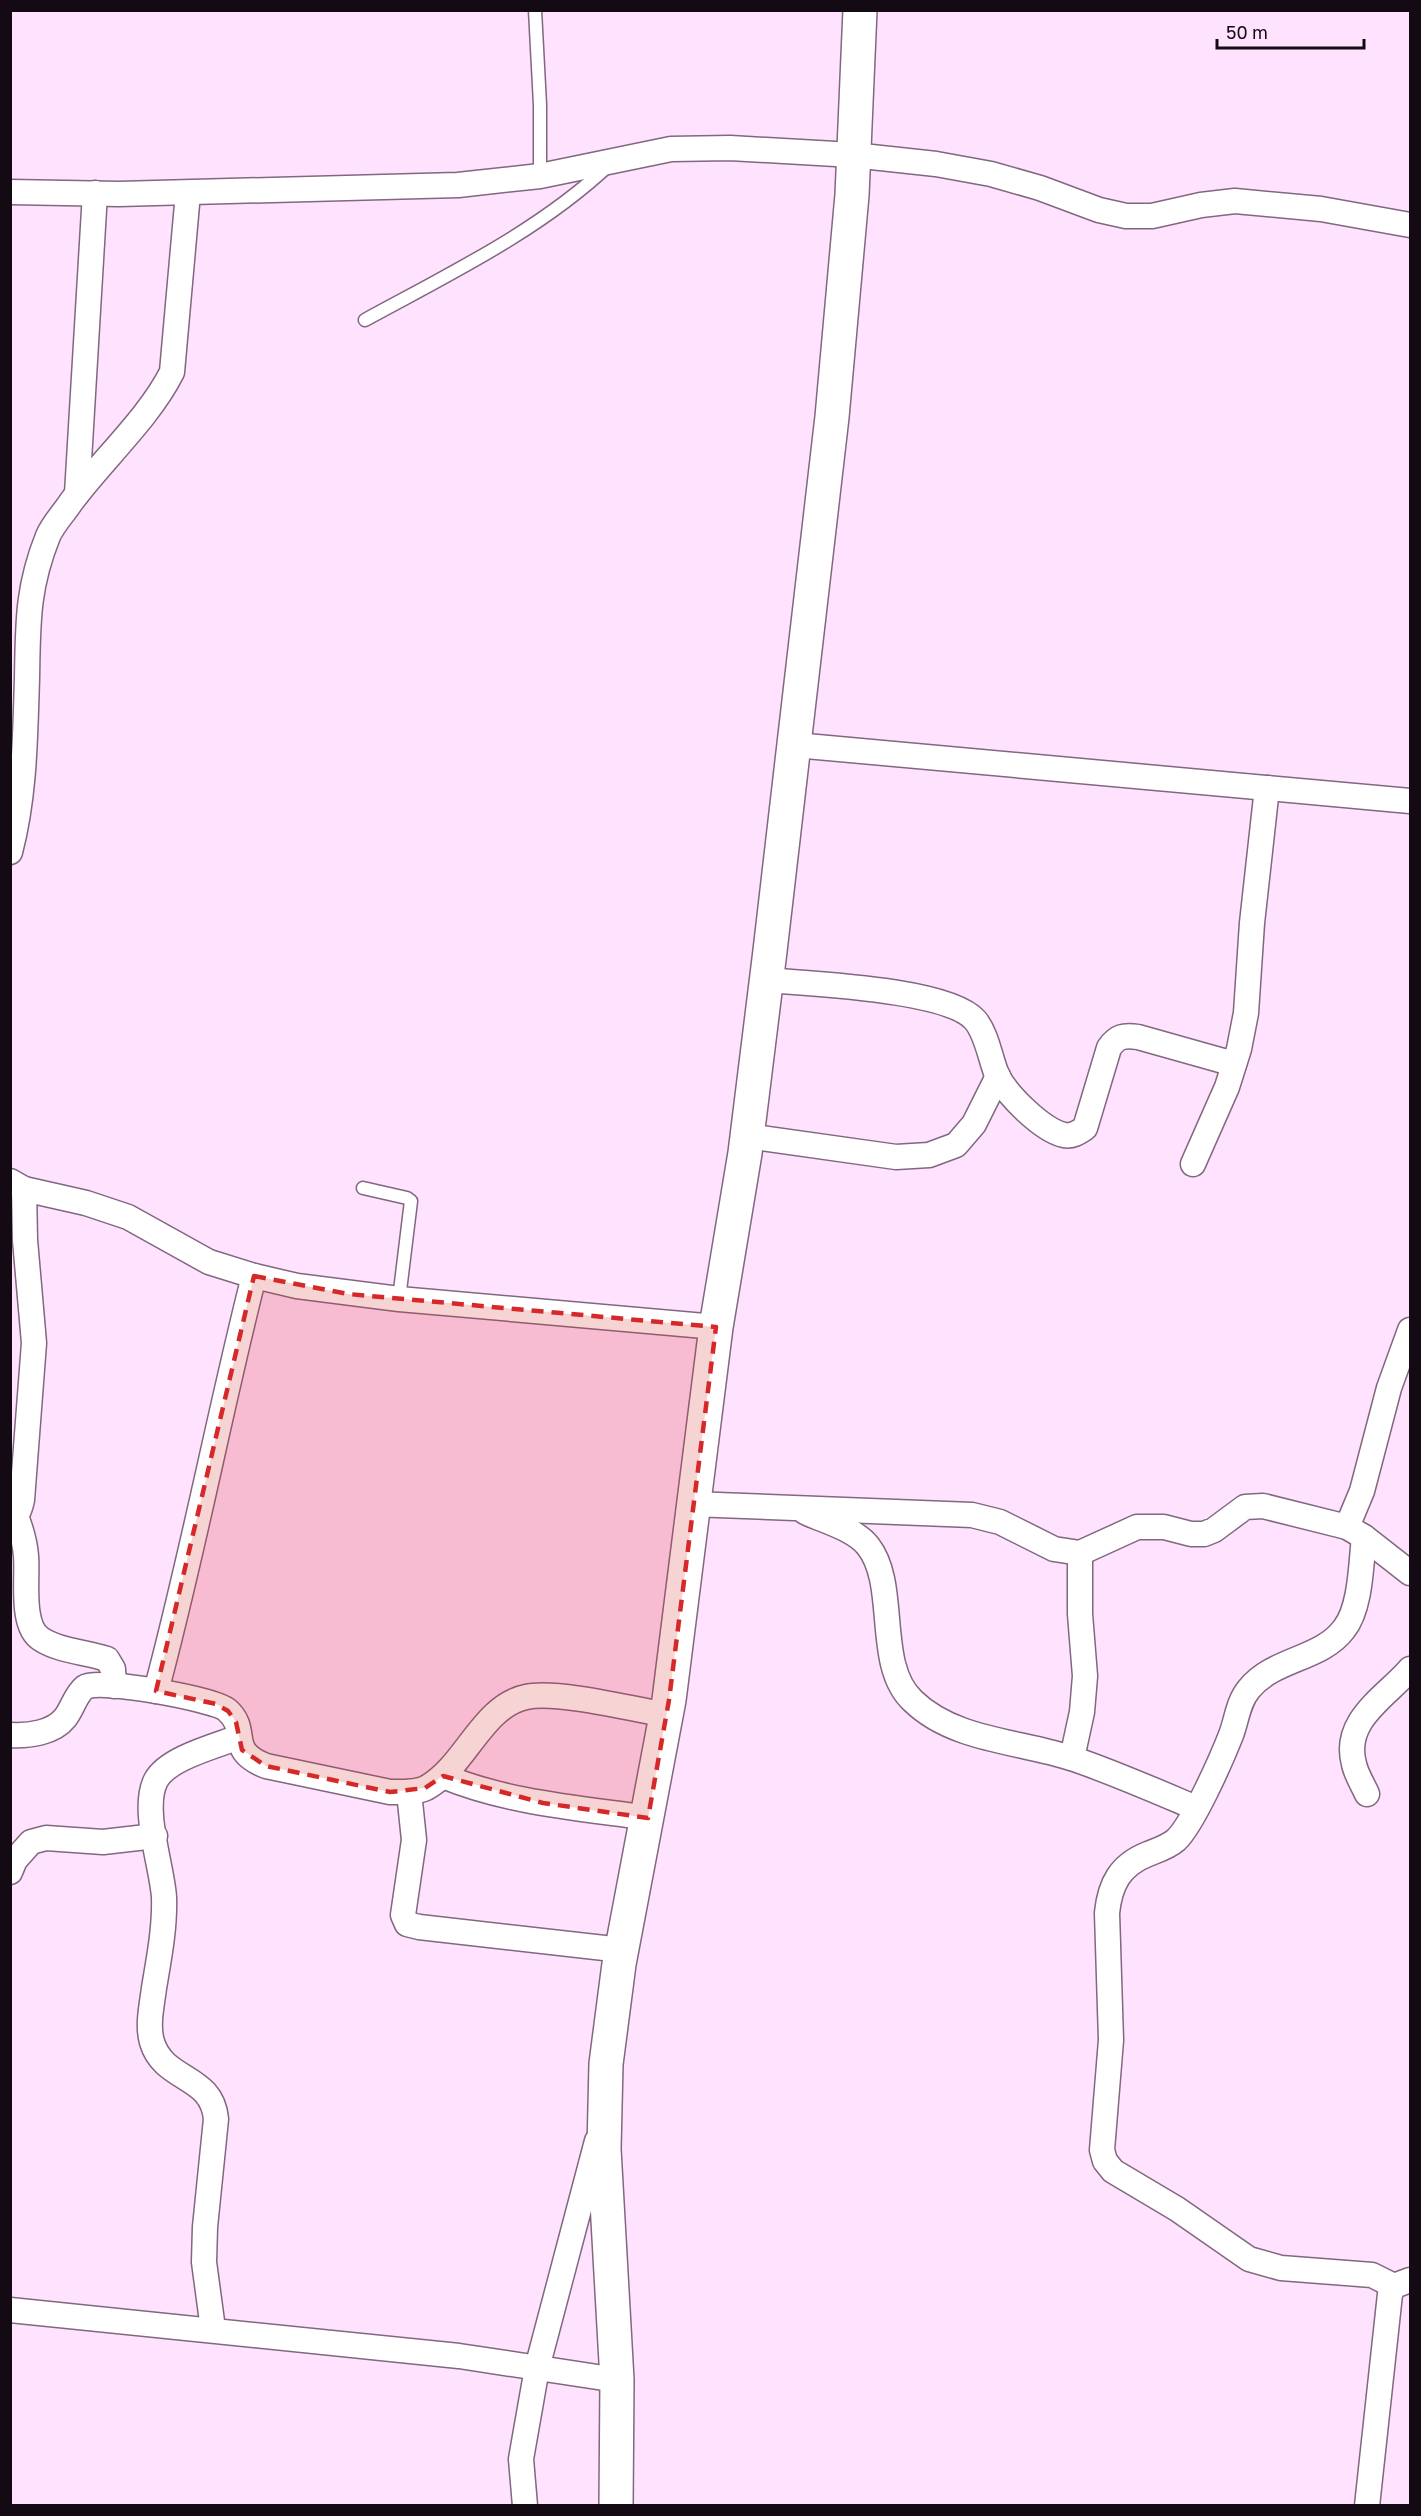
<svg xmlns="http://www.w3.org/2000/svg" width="1421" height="2516" viewBox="0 0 1421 2516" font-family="'Golos Text',sans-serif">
  <rect width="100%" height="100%" fill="#ffe2fd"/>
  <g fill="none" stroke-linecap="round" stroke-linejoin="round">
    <defs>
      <g id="lane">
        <polyline points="535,10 540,105 540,176"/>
        <path d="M365,320C449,274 539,231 609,165"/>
        <polyline points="363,1188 407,1198 411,1201 399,1299"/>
      </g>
      <g id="street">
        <polyline points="10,192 119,194 458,185 540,176 671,149 730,148 853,155 936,164 991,174 1040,188 1099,210 1126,216 1152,216 1201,205 1235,201 1321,209 1410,225"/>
        <polyline points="77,494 95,193"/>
        <polyline points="795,745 1410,801"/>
        <path d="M10,852C25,795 25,737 27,679C28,624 27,588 48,536C53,524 64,513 71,502C102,460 149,418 172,372L188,193"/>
        <path d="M767,980C811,984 948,989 975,1020C987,1034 990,1058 997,1075C1007,1095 1042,1130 1064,1135C1072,1137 1079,1132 1085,1128L1109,1048C1117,1036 1124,1035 1138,1037L1234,1064"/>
        <polyline points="747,1136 896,1157 929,1155 956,1145 974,1124 998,1076"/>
        <polyline points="1193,1164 1227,1087 1239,1049 1246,1013 1252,923 1267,788"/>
        <polyline points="10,1181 24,1189 86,1203 128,1217 209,1262 254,1276 297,1286 399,1299 716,1327"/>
        <polyline points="692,1504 972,1515 1000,1522 1054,1549 1080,1553 1137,1527 1164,1527 1191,1534 1204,1534 1214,1530 1245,1507 1263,1506 1347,1527 1364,1537 1410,1573"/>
        <path d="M805,1512C824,1521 855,1529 868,1546C899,1585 874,1665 913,1701C954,1741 1021,1741 1074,1759C1115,1773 1156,1791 1196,1808"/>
        <path d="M16,1516C21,1529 25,1542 26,1556C28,1578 20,1626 41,1639C59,1651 86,1652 107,1659L113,1669L114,1686"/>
        <path d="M10,1518C19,1515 20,1508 22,1500L34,1343L25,1240L24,1189"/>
        <polyline points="1347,1527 1362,1491 1389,1388 1410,1330"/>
        <path d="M1364,1537C1361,1563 1361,1608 1344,1629C1321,1660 1274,1658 1249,1689C1238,1702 1237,1719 1231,1735C1222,1758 1193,1824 1176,1840C1168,1847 1158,1850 1148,1854C1120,1865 1110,1884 1107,1913L1111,2040L1102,2150L1105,2161L1113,2171L1177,2209L1249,2259L1281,2268L1372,2275L1394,2286"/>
        <path d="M156,1691C193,1554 219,1414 254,1276"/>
        <path d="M10,1735C29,1736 53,1733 65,1718C73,1708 75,1695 85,1687C98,1678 214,1699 227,1710C251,1731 225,1750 266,1766L390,1792C402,1792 415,1793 426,1788C465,1767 482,1706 526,1697C556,1690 633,1709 667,1715"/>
        <polyline points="1072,1758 1082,1712 1085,1676 1080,1614 1080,1553"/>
        <path d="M443,1776C508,1803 579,1808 648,1818"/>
        <polyline points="409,1792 414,1840 403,1915 407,1924 419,1927 622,1950"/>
        <path d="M1367,1794C1363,1785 1356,1774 1354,1764C1342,1720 1386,1697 1410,1669"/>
        <polyline points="10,1872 15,1860 31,1842 46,1838 103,1842 155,1836"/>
        <polyline points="10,2310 459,2356 617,2380"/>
        <path d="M213,2329L204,2262L205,2227L216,2119C212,2074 164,2082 152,2042C147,2025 152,2005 154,1988C159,1958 165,1928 164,1897C162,1866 141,1808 156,1780C168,1758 216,1746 239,1737"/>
        <polyline points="525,2506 521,2459 537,2368 597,2141"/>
        <polyline points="1367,2506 1390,2294 1394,2286 1410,2280"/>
      </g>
      <polyline id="secondary" points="616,2506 617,2380 604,2149 606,2064 619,1964 669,1700 716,1327 745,1153 770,951 832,417 852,195 860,10"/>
    </defs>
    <use href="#lane" stroke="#81677f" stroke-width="15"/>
    <use href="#street" stroke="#81677f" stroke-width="27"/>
    <use href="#secondary" stroke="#81677f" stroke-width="36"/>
    <use href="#lane" stroke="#fff" stroke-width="12"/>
    <use href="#street" stroke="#fff" stroke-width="24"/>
    <use href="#secondary" stroke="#fff" stroke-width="33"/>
  </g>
  <path fill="#d62828" fill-opacity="0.2" stroke="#d62828" stroke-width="4.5" stroke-dasharray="12 8" stroke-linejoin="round" d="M254,1276L348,1294L716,1327L669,1700L648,1818L543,1803L443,1776L425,1788L390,1792L266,1766L242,1750L236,1722L228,1711L216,1704L156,1691Z"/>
  <rect width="1421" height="2516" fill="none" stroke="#140a13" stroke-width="24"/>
  <path d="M1217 39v9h147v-9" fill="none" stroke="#140a13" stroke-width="3"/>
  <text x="1226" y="39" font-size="18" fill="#140a13" stroke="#ffe2fd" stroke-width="4.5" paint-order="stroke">50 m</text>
</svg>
